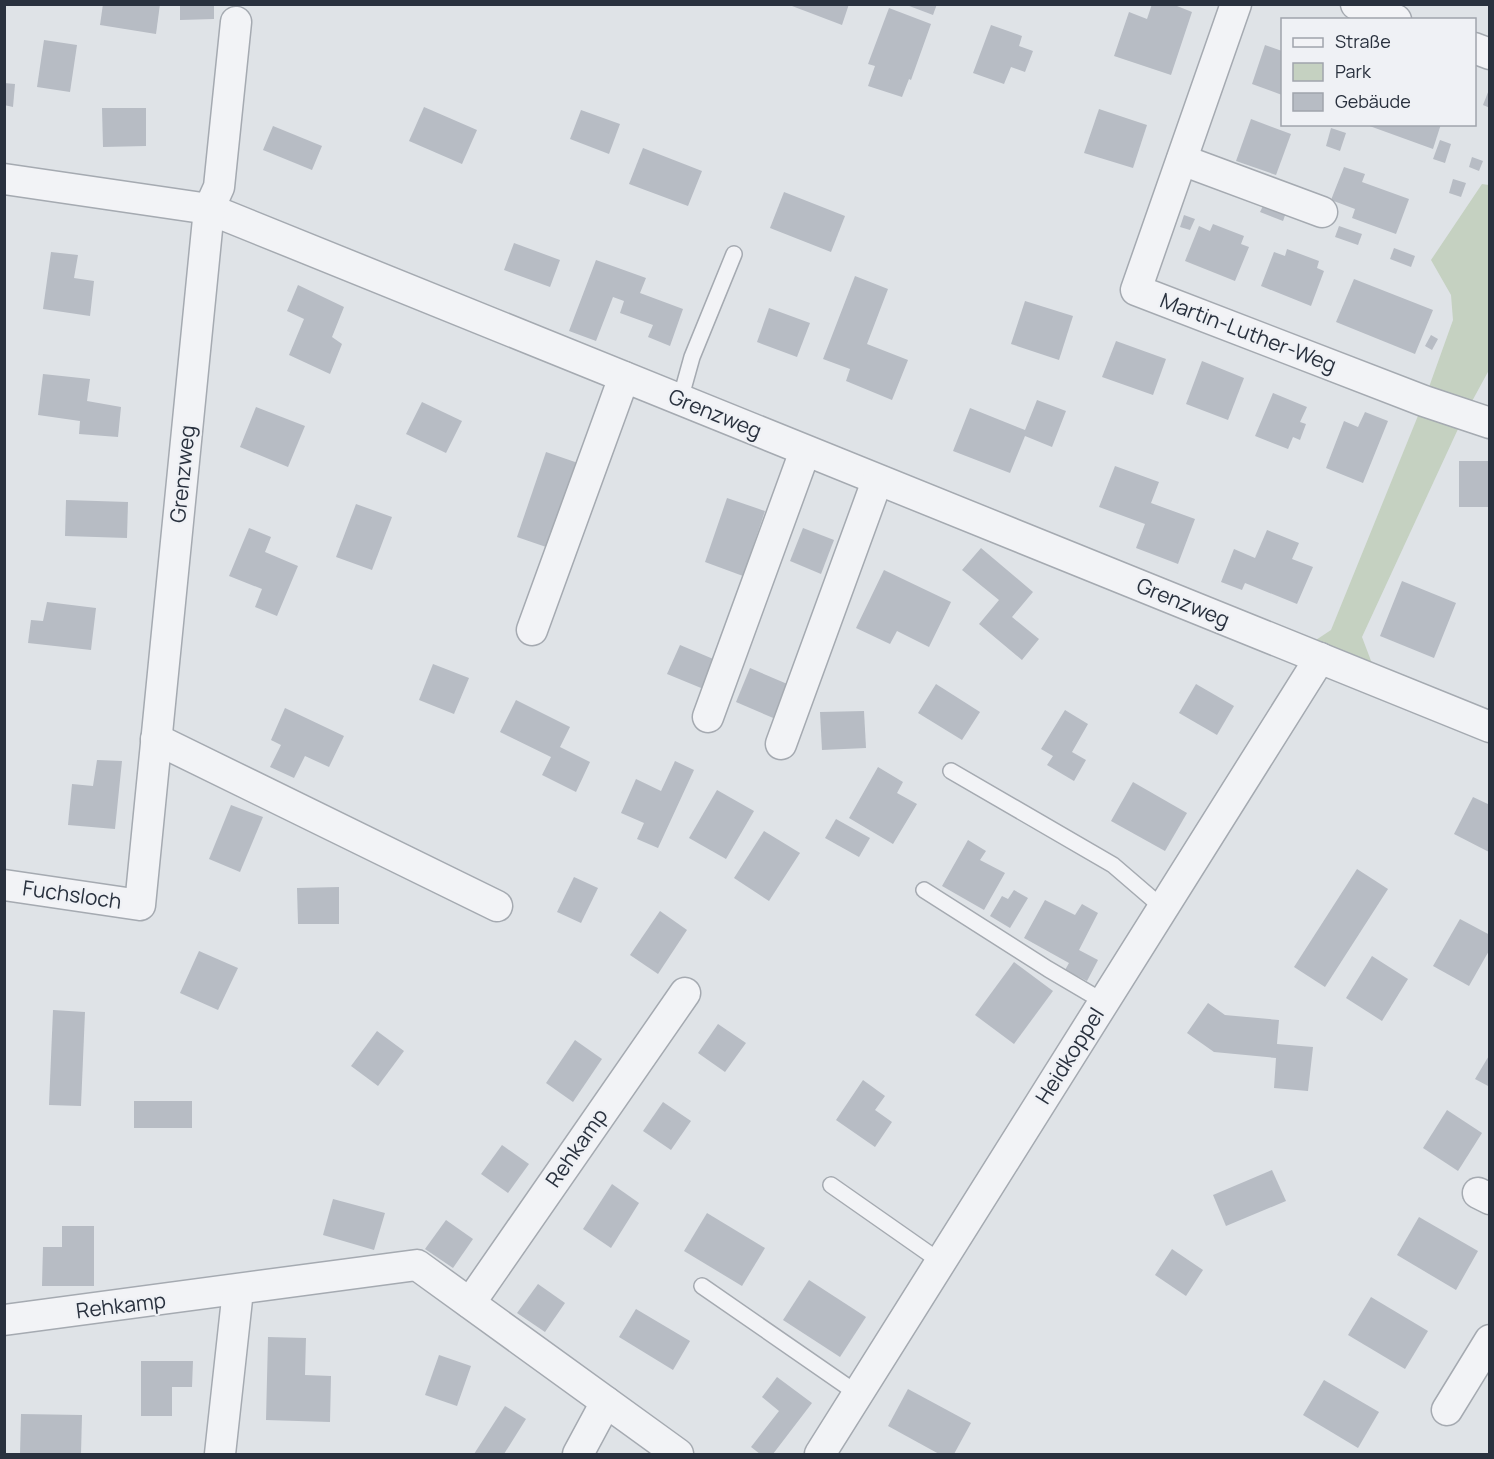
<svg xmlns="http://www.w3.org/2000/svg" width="1494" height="1459" viewBox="0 0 1494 1459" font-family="Manrope,sans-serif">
  <rect width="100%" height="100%" fill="#dfe3e7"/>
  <polygon fill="#c5d1c1" points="1482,184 1489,185 1489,370 1464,416 1362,637 1379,682 1301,650 1331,630 1424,401 1453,320 1451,295 1431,260"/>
  <g fill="#b7bcc4">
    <polygon points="103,4 160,4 156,34 100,25"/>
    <polygon points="180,4 214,4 214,19 180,20"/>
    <polygon points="792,4 849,4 842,25 792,6"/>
    <polygon points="904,4 937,4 933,15"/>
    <polygon points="1152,4 1172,4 1192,12 1171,75 1114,56 1129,12 1147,19"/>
    <polygon points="889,8 931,24 911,80 909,79 902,97 868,86 875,66 868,64"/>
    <polygon points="991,25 1022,36 1019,46 1033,51 1025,72 1011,67 1004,84 973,73"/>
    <polygon points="44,40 77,45 70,92 37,87"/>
    <polygon points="1265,45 1282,51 1282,95 1252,84"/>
    <polygon points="4,83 15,84 13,107 4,105"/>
    <polygon points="1490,87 1490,108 1483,105"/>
    <polygon points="424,107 477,130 462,164 409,141"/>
    <polygon points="102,108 146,108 146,146 103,147"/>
    <polygon points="1099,109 1147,125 1133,168 1084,153"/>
    <polygon points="581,110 620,124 609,154 570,139"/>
    <polygon points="1251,119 1291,134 1276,175 1236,161"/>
    <polygon points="1364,124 1441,124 1433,149"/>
    <polygon points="273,126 322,146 312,170 263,150"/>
    <polygon points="1331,128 1346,133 1340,151 1326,146"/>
    <polygon points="1440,140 1451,144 1445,163 1433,159"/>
    <polygon points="643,148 702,171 688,206 629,184"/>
    <polygon points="1472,157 1483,161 1479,171 1469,167"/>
    <polygon points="1344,167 1365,174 1362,182 1409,199 1396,234 1352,218 1355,209 1331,200"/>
    <polygon points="1453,179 1466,183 1461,197 1449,193"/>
    <polygon points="784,192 845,216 831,252 770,228"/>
    <polygon points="1265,202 1287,210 1283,221 1260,212"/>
    <polygon points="1184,215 1195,219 1190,230 1180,227"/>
    <polygon points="1213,224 1244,236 1241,244 1249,247 1235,281 1185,261 1199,226 1210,231"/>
    <polygon points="1339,226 1362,234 1358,245 1335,237"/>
    <polygon points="514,243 560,260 550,287 504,270"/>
    <polygon points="1394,248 1415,256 1411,267 1390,259"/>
    <polygon points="1287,249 1319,261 1317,268 1324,271 1311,306 1261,286 1274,252 1285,256"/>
    <polygon points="51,252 78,255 74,278 94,281 90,316 43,309"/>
    <polygon points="596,260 646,278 640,293 683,309 670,346 648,337 653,325 620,313 624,301 613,297 596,341 569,331"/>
    <polygon points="855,276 888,289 867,344 908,360 892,400 846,381 850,369 823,359"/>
    <polygon points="1354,279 1433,310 1415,354 1336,322"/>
    <polygon points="298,285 344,307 332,337 342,344 330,374 289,355 304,319 287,311"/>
    <polygon points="1025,301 1073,316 1059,360 1011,344"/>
    <polygon points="769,308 810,323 797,357 757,342"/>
    <polygon points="1431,335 1438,339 1432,350 1425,346"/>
    <polygon points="1116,341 1166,359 1153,395 1102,377"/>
    <polygon points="1202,361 1244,378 1228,420 1186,404"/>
    <polygon points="43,374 90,379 87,401 121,407 118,437 79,434 80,421 38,415"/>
    <polygon points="1273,393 1307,407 1300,422 1306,424 1300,440 1293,437 1288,449 1255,436"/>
    <polygon points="1037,400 1066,411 1052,447 1025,436 1010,473 953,451 970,408 1025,430"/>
    <polygon points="422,402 462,421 446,453 406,434"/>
    <polygon points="256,407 305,426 288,467 240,447"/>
    <polygon points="1365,412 1388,421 1363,483 1326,468 1344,421 1358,427"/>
    <polygon points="546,452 578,463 549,548 517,537"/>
    <rect x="1459" y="461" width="31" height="46"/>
    <polygon points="1115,466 1159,482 1151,503 1195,519 1178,564 1136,548 1145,524 1099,507"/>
    <polygon points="727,498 765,511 743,576 705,562"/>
    <polygon points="66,500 128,502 127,538 65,536"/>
    <polygon points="356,504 392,517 372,570 336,557"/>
    <polygon points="249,528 271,537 265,552 298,566 277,616 255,607 262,589 229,576"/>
    <polygon points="803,528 834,540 821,574 790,561"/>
    <polygon points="1267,530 1299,543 1292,559 1313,567 1297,604 1245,583 1242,590 1221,582 1234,549 1255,558"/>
    <polygon points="981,548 1033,592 1012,617 1039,639 1022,660 979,624 999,600 962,570"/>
    <polygon points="884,570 951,602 929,647 897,631 890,644 856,628"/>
    <polygon points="1402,581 1456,603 1434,658 1380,636"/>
    <polygon points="47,602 96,608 91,650 28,643 31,620 43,621"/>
    <polygon points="680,645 718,661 706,690 667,674"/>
    <polygon points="433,664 469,678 454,714 419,700"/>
    <polygon points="750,668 792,686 778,720 736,702"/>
    <polygon points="936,684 980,712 962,740 918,713"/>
    <polygon points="1196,684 1234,706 1217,735 1179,713"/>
    <polygon points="516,700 570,727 560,747 590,762 576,792 542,775 551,757 500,732"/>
    <polygon points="285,708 344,736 329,767 305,756 294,778 270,767 281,745 271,740"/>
    <polygon points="1065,710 1088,724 1072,752 1086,760 1074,781 1047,765 1053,756 1041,749"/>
    <polygon points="864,711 866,748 822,750 820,712"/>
    <polygon points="97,760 122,761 115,829 68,825 72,784 93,786"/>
    <polygon points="675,761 694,770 658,848 637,839 644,823 621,813 636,779 661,791"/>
    <polygon points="878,767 903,782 897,793 917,804 893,844 849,818"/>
    <polygon points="1133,782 1187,813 1165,851 1111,821"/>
    <polygon points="717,790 754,811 726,859 689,838"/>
    <polygon points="1473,797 1490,805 1489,852 1454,834"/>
    <polygon points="231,805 263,817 240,872 209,859"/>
    <polygon points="836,819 870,838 859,857 825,838"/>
    <polygon points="764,831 800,853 769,901 734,878"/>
    <polygon points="968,840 986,851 980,860 1005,873 984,910 942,886"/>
    <polygon points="1357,869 1388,889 1325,987 1294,967"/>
    <polygon points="574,877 598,888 581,923 557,912"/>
    <polygon points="339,887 339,924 298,924 297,888"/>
    <polygon points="1014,890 1028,898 1010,928 990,916 1002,896 1008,899"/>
    <polygon points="1045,900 1075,915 1082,904 1098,913 1079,950 1098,960 1087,981 1065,970 1069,963 1024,938"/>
    <polygon points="660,911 687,930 658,974 630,955"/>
    <polygon points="1460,919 1490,935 1490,949 1469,986 1433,966"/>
    <polygon points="199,951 238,968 218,1010 180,993"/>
    <polygon points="1372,956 1408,979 1382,1021 1346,998"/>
    <polygon points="1014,962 1053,991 1014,1044 975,1015"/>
    <polygon points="1208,1003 1225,1015 1279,1020 1277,1044 1313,1047 1308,1091 1274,1088 1276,1058 1214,1052 1187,1033"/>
    <polygon points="53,1010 85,1012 81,1106 49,1105"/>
    <polygon points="718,1024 746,1043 725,1072 698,1053"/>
    <polygon points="377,1031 404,1051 378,1086 351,1066"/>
    <polygon points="575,1040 602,1059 573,1102 546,1083"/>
    <polygon points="1490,1054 1490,1087 1475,1079"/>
    <polygon points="863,1080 885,1096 875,1110 892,1122 875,1147 836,1120"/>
    <rect x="134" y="1101" width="58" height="27"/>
    <polygon points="663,1102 691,1121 671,1150 643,1131"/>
    <polygon points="1447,1110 1482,1133 1458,1171 1423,1148"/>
    <polygon points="502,1145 529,1164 508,1193 481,1174"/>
    <polygon points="1272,1170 1286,1201 1226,1226 1213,1195"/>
    <polygon points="612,1184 639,1203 611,1248 583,1229"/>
    <polygon points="333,1199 385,1213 374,1250 323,1235"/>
    <polygon points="707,1213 765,1248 742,1286 684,1251"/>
    <polygon points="1419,1217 1478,1251 1456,1290 1397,1255"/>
    <polygon points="446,1220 473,1239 453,1268 425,1249"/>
    <polygon points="62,1226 94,1226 94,1286 42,1286 43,1247 62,1247"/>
    <polygon points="1172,1249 1203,1270 1186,1296 1155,1275"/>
    <polygon points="809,1280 866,1317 840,1357 783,1320"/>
    <polygon points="538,1284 565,1303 545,1332 517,1313"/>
    <polygon points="1371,1297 1428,1331 1405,1369 1348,1335"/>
    <polygon points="636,1309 690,1341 673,1370 619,1337"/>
    <polygon points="268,1337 306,1338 305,1375 331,1376 330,1422 266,1420"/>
    <polygon points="439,1355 471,1366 457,1406 425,1395"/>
    <polygon points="141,1361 193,1361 192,1387 172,1387 172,1416 141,1416"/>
    <polygon points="777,1377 812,1403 773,1454 760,1454 751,1447 779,1411 762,1397"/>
    <polygon points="1324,1380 1379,1412 1358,1448 1303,1415"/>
    <polygon points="908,1389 971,1423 954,1454 939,1454 888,1426"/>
    <polygon points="505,1406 526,1419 504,1454 474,1454"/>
    <polygon points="21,1414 82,1415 81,1454 20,1454"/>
  </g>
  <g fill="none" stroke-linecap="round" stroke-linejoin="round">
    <defs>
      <g id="lane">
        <polyline points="680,400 692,357 734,254"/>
        <polyline points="951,771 1113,865 1163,908"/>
        <polyline points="924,890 1048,969 1104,1002"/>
        <polyline points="831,1185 941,1262"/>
        <polyline points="702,1286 858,1394"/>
      </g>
      <g id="street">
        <polyline points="1236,4 1136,290 1424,401 1490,423"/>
        <polyline points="1356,4 1396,20"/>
        <polyline points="1474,48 1490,54"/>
        <polyline points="1182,160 1322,212"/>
        <polyline points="4,179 209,209 1490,727"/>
        <polyline points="532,630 624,377"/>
        <polyline points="708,717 805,451"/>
        <polyline points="156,739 497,906"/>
        <polyline points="781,744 877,481"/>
        <polyline points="4,885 140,905 209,209 219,187 236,22"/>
        <polyline points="1478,1193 1490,1199"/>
        <polyline points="470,1303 685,993"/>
        <polyline points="4,1320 417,1265 678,1454"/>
        <polyline points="1447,1410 1490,1340"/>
        <polyline points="220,1454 238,1290"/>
        <polyline points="578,1454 606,1402"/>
        <polyline points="820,1454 1320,658"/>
      </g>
    </defs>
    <use href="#lane" stroke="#a5aab1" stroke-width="18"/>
    <use href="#street" stroke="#a5aab1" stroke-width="33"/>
    <use href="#lane" stroke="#f2f3f6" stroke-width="15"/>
    <use href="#street" stroke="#f2f3f6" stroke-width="30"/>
  </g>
  <g text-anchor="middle" stroke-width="4.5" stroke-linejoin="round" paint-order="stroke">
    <g font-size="21" fill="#29313e" stroke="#eff1f5">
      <text transform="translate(1248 333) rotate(21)" y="7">Martin-Luther-Weg</text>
      <text transform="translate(715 414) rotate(22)" y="7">Grenzweg</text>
      <text transform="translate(183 474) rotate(-84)" y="7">Grenzweg</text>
      <text transform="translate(1183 603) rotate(22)" y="7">Grenzweg</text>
      <text transform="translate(72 895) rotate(8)" y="7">Fuchsloch</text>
      <text transform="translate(1070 1056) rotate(-58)" y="7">Heidkoppel</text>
      <text transform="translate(577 1148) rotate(-55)" y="7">Rehkamp</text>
      <text transform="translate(121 1306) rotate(-7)" y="7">Rehkamp</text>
    </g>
  </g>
  <rect width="1494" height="1459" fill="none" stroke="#29313e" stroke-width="12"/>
  <rect x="1281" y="18" width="195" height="108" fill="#eff1f5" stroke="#a0a4ac" stroke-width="1.5"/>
  <rect x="1293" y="38" width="30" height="9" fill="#f2f3f6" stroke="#a0a4ac" stroke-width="1.5"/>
  <text x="1335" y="48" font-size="18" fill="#29313e">Straße</text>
  <rect x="1293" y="63" width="30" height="18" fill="#c5d1c1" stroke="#a0a4ac" stroke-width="1.5"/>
  <text x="1335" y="78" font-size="18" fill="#29313e">Park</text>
  <rect x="1293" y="93" width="30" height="18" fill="#b7bcc4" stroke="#a0a4ac" stroke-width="1.5"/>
  <text x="1335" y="108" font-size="18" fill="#29313e">Gebäude</text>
</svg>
